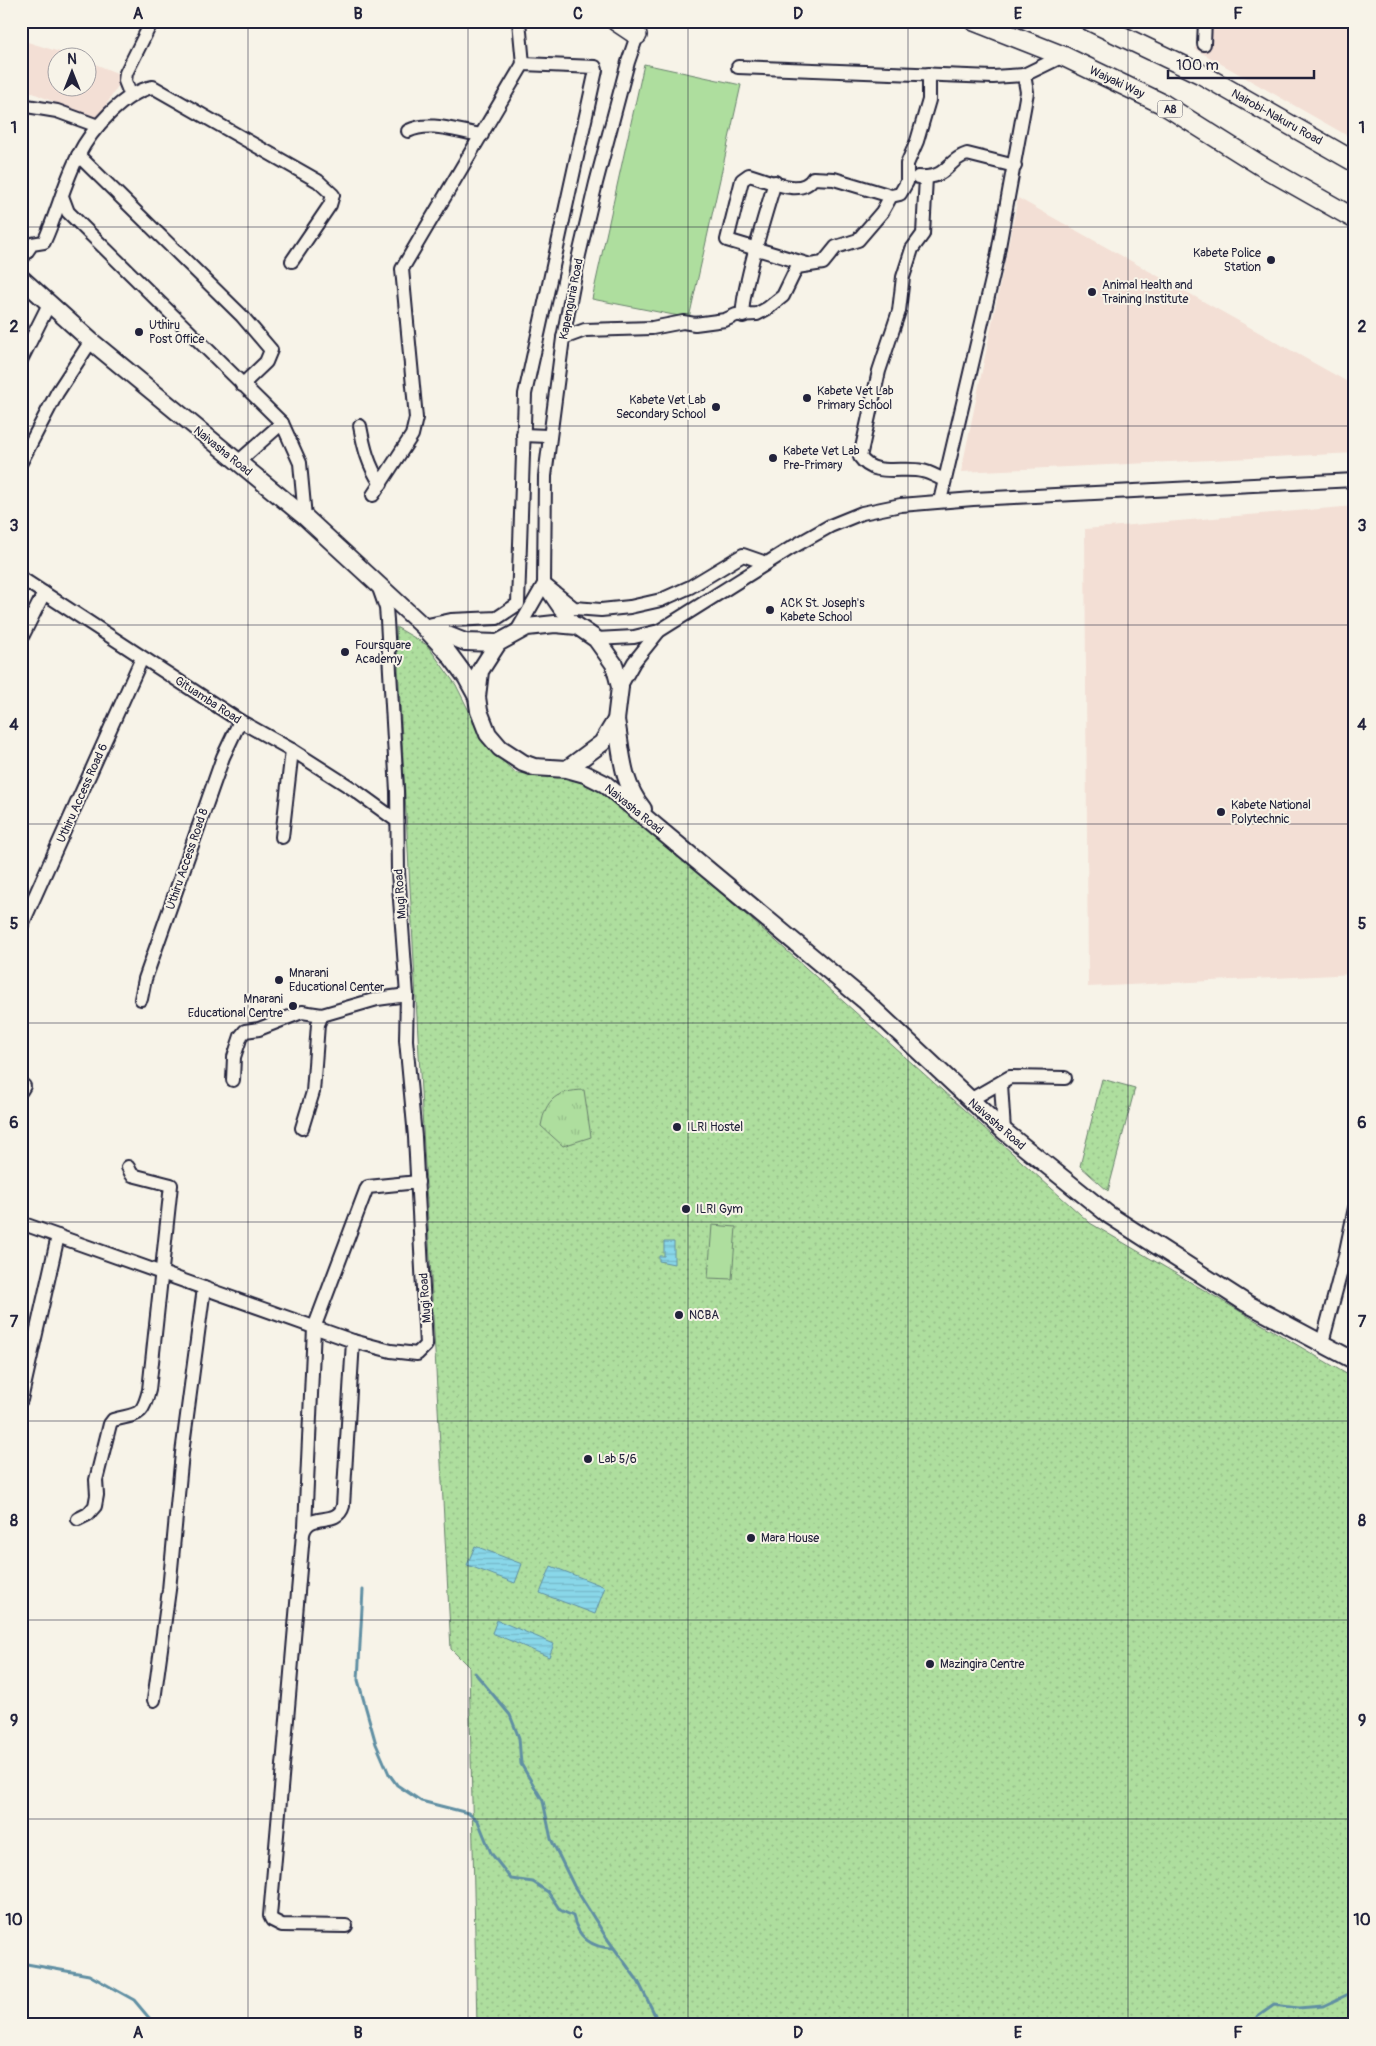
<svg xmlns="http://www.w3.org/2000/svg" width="1376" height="2046" viewBox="0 0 1376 2046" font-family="Pangolin,sans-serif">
  <defs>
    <pattern id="grass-dots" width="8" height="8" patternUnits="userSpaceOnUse" patternTransform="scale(1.25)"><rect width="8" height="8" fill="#aede9e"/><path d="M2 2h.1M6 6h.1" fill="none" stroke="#95be89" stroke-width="1.8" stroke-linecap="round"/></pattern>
    <pattern id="park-tufts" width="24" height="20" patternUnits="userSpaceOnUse" patternTransform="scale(1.25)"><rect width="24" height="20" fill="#aede9e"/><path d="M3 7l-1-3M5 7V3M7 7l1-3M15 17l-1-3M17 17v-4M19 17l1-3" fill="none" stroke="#95be89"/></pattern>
    <pattern id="water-rules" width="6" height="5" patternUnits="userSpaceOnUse" patternTransform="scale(1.25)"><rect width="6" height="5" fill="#89d7e9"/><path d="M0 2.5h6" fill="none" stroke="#76b8c9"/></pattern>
  </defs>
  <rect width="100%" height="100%" fill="#f7f3e8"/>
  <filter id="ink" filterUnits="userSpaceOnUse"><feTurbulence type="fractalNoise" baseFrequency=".02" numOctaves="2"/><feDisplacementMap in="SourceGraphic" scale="10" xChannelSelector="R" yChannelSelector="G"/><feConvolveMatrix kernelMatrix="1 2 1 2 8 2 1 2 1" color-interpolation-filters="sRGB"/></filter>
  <g filter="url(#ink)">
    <g fill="#f3dfd5">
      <polygon points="1204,21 1355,21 1355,140 1195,49"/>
      <polygon points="21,40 76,57 58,58 58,88 88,88 88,61 124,76 97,120 21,88"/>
      <polygon points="1018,198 1355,386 1355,453 961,472"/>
      <polygon points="1355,506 1355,974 1088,987 1085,529"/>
    </g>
    <g fill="url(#grass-dots)" stroke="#68806c">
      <polygon points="396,627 427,645 456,685 487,747 516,773 556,774 577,778 606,793 776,941 1090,1223 1355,1379 1355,2025 477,2025 469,1667 451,1649"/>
      <polygon points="1102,1079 1135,1088 1108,1191 1080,1166"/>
    </g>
    <path fill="url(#park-tufts)" stroke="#68806c" d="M584,1090L591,1137L563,1146L541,1126C546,1098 557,1091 584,1090Z"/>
    <g fill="#aede9e" stroke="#68806c">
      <polygon points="644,64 741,85 689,318 592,299"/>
      <polygon points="712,1225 736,1227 732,1279 708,1278"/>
    </g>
    <g fill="url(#water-rules)" stroke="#608fa3">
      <polygon points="664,1242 674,1242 674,1264 659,1261 659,1256 664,1256"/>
      <polygon points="475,1546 522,1564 515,1583 467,1565"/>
      <polygon points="551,1566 605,1587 595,1614 540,1593"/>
      <polygon points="497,1620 554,1644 549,1657 492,1633"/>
    </g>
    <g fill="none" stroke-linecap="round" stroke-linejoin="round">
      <g stroke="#608fa3" stroke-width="3">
        <path d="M363,1590L358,1680L376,1744L389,1774L397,1785L421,1801L468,1813L478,1821L491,1853L511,1879L533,1882L548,1892L560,1910L573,1916C578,1938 592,1948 613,1948"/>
        <polyline points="475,1673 510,1715 519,1738 521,1764 543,1801 551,1839 574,1886 606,1937 638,1981 660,2025"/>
        <polyline points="21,1963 89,1975 134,2000 155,2025"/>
        <polyline points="1256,2025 1257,2017 1274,2005 1298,2008 1323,2006 1355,1991"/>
      </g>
      <defs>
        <g id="minor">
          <polyline points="519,21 523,64"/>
          <polyline points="1204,44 1205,21"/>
          <polyline points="738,67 993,77 1024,75"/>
          <polyline points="131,96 125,81 126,73 152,21"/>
          <polyline points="21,105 57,111 98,126"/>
          <path d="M408,131C430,120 458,132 482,135"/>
          <polyline points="78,155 242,316 271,350 266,362 242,385"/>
          <path d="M918,177C949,179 945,161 967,154L1015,166"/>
          <path d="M926,177L923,234L912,249L903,277L899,311L879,371L860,457C874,478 902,466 922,471C929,472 937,477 944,480"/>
          <polyline points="62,196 68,212 282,423 300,463 305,517"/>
          <path d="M21,260L32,244L44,242C57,214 64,183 78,156C90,131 124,92 153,87L318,181L333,195L330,205L292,261"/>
          <path d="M807,264L727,240L742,180L749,175C768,180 801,198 813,178L834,179L891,196"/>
          <path d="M743,316C739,298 768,205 775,182"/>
          <polyline points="563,338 585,330 652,328 683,322 695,324 725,320 736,315 757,314 768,308 783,296 797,267 823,263 836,247 858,240 882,212 891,196 900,194 907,182 907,164 917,141 929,100 929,74"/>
          <polyline points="21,360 49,304"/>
          <path d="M360,426C364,447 368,465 381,484"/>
          <polyline points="523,435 548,436"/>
          <polyline points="21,462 57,393 91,341"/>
          <polyline points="238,462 282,423"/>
          <polyline points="373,495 412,435 416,418 402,269 523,64 595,67 596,70 525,394 518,604 497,618 451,620 423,626"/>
          <polyline points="940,501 997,258 1027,92 1024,75 1063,56"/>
          <polyline points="21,578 240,721 292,750 353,789 397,821"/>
          <polyline points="544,584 574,608 601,610 630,607 661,600 690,587 743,555 766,563"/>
          <polyline points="549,593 560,609 577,626"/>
          <polyline points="517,631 544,584 545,476 563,338 579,255 596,183 628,62 642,21"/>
          <polyline points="21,639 44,593"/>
          <polyline points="596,639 634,637 659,631"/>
          <polyline points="620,687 634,662 659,631 791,548 830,526 862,513 901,505 973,499 1355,480"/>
          <polyline points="282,837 292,750"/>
          <polyline points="21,927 142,658"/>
          <polyline points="141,999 145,979 223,757 240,721"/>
          <polyline points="233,1080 234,1057 241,1036 245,1031 259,1029 302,1012 322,1015 377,999 407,995"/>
          <polyline points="1001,1084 1004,1131"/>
          <polyline points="21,1091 24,1086"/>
          <polyline points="970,1100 1010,1077 1065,1078"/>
          <polyline points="302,1128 313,1092 318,1024 322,1015"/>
          <polyline points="21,1223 353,1341 391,1351 417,1354 426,1345 415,1137 406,1040 407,995 398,872 397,791 387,620 386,608 379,588"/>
          <polyline points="1322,1343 1345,1256 1355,1208"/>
          <polyline points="21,1400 58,1236"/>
          <path d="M78,1519L88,1514L95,1506L97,1495L96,1480L110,1424L113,1420C138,1413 142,1418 149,1390L171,1185L132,1175L128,1167"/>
          <polyline points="305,1527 314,1328 366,1190 368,1187 418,1182"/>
          <polyline points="154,1700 169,1590 182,1453 204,1288"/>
          <path d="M346,1926L282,1925L272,1920L270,1916L303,1534C308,1510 337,1528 343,1506L353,1341"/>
        </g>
        <g id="major">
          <polyline points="21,278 91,341 305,517 423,626 449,654 466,677 477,697"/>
          <polyline points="427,627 465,642 498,643"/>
          <path d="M616,720C622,752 621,782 643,809"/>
          <polyline points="567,769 602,743 616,720 620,687 614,664 596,639 577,626 555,624 527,627 498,643 480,671 477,697 479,711 488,734 500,748 523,763 534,767 567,769 585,774 605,784 864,1000 1004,1131 1109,1215 1246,1303 1355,1361"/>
        </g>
        <g id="highway">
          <polyline points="616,21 637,35"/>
          <polyline points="974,21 1063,56 1163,104 1260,165 1355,219"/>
          <polyline points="1090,21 1201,74 1355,162"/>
        </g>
      </defs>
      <use href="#minor" stroke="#22223b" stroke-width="16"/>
      <use href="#major" stroke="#22223b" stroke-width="20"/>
      <use href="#highway" stroke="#22223b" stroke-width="22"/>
      <use href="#minor" stroke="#f7f3e8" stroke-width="12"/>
      <use href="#major" stroke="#f7f3e8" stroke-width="16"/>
      <use href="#highway" stroke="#f7f3e8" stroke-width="19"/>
    </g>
  </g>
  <path fill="none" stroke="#22223b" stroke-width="1" stroke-opacity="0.55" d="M248,21V2025M468,21V2025M688,21V2025M908,21V2025M1128,21V2025M21,227H1355M21,426H1355M21,625H1355M21,824H1355M21,1023H1355M21,1222H1355M21,1421H1355M21,1620H1355M21,1819H1355"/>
  <g fill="#22223b" stroke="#f7f3e8" stroke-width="2">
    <circle cx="1271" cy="260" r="5"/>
    <circle cx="1092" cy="292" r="5"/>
    <circle cx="139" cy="332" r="5"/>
    <circle cx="807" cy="398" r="5"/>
    <circle cx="716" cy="407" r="5"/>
    <circle cx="773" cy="458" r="5"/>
    <circle cx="770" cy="610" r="5"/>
    <circle cx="345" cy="652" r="5"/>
    <circle cx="1221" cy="812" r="5"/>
    <circle cx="279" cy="980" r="5"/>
    <circle cx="293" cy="1006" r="5"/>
    <circle cx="677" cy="1127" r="5"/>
    <circle cx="686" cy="1209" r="5"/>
    <circle cx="679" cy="1315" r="5"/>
    <circle cx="588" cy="1459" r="5"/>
    <circle cx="751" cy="1538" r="5"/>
    <circle cx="930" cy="1664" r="5"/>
  </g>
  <g text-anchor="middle" stroke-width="4" stroke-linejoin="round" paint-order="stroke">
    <rect fill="#f7f3e8" stroke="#62616f" stroke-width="1" x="1157.5" y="100.5" width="25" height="17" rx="4"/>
    <g font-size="11" font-weight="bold" fill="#22223b">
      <text x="1170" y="113">A8</text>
    </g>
    <g font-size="12" fill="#22223b" stroke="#f7f3e8">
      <text transform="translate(1117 82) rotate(25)" y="4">Waiyaki Way</text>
      <text transform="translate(1277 117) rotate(29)" y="4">Nairobi-Nakuru Road</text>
      <text transform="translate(571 299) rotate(-79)" y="4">Kapenguria Road</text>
      <text transform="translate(223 451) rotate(39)" y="4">Naivasha Road</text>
      <text transform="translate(208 700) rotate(33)" y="4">Gituamba Road</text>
      <text transform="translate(82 793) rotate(-66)" y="4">Uthiru Access Road 6</text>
      <text transform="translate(634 809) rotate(39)" y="4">Naivasha Road</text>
      <text transform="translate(187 859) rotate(-71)" y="4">Uthiru Access Road 8</text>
      <text transform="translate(400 894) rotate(-94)" y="4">Mugi Road</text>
      <text transform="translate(997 1124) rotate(41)" y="4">Naivasha Road</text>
      <text transform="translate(425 1298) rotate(-94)" y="4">Mugi Road</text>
    </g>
    <g font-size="12" fill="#22223b" stroke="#f7f3e8" text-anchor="start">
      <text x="1261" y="257" text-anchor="end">Kabete Police<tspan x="1261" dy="14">Station</tspan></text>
      <text x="1102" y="289">Animal Health and<tspan x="1102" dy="14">Training Institute</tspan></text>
      <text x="149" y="329">Uthiru<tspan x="149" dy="14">Post Office</tspan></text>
      <text x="817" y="395">Kabete Vet Lab<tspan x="817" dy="14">Primary School</tspan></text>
      <text x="706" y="404" text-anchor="end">Kabete Vet Lab<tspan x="706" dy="14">Secondary School</tspan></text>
      <text x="783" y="455">Kabete Vet Lab<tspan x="783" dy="14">Pre-Primary</tspan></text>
      <text x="780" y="607">ACK St. Joseph's<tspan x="780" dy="14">Kabete School</tspan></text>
      <text x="355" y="649">Foursquare<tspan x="355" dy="14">Academy</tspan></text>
      <text x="1231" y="809">Kabete National<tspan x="1231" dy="14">Polytechnic</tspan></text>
      <text x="289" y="977">Mnarani<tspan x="289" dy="14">Educational Center</tspan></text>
      <text x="283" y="1003" text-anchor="end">Mnarani<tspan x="283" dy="14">Educational Centre</tspan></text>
      <text x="687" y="1131">ILRI Hostel</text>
      <text x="696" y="1213">ILRI Gym</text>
      <text x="689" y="1319">NCBA</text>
      <text x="598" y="1463">Lab 5/6</text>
      <text x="761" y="1542">Mara House</text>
      <text x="940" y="1668">Mazingira Centre</text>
    </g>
  </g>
  <rect width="1376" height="2046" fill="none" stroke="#f7f3e8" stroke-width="55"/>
  <g transform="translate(72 72)"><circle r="24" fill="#f7f3e8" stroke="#a29fa3"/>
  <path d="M0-4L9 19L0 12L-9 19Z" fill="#22223b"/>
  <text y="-8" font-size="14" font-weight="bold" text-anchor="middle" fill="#22223b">N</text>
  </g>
  <path d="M1168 70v8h146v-8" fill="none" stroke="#22223b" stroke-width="2.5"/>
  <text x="1176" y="70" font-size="15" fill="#22223b" stroke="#f7f3e8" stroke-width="4" paint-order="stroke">100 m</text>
  <rect x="28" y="28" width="1320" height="1990" fill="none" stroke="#22223b" stroke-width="2"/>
  <g font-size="16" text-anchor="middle" font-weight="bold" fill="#22223b">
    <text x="138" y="19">A</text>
    <text x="358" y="19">B</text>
    <text x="578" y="19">C</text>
    <text x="798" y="19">D</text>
    <text x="1018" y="19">E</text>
    <text x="1238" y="19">F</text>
    <text x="14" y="133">1</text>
    <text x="1362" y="133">1</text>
    <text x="14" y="332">2</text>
    <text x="1362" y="332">2</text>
    <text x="14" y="531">3</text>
    <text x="1362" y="531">3</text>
    <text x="14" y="730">4</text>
    <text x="1362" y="730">4</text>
    <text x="14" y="929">5</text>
    <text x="1362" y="929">5</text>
    <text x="14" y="1128">6</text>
    <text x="1362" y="1128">6</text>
    <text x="14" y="1327">7</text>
    <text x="1362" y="1327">7</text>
    <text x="14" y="1526">8</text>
    <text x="1362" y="1526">8</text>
    <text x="14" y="1726">9</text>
    <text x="1362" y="1726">9</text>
    <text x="14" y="1925">10</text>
    <text x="1362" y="1925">10</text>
    <text x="138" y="2038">A</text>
    <text x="358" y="2038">B</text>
    <text x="578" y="2038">C</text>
    <text x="798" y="2038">D</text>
    <text x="1018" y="2038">E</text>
    <text x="1238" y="2038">F</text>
  </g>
</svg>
